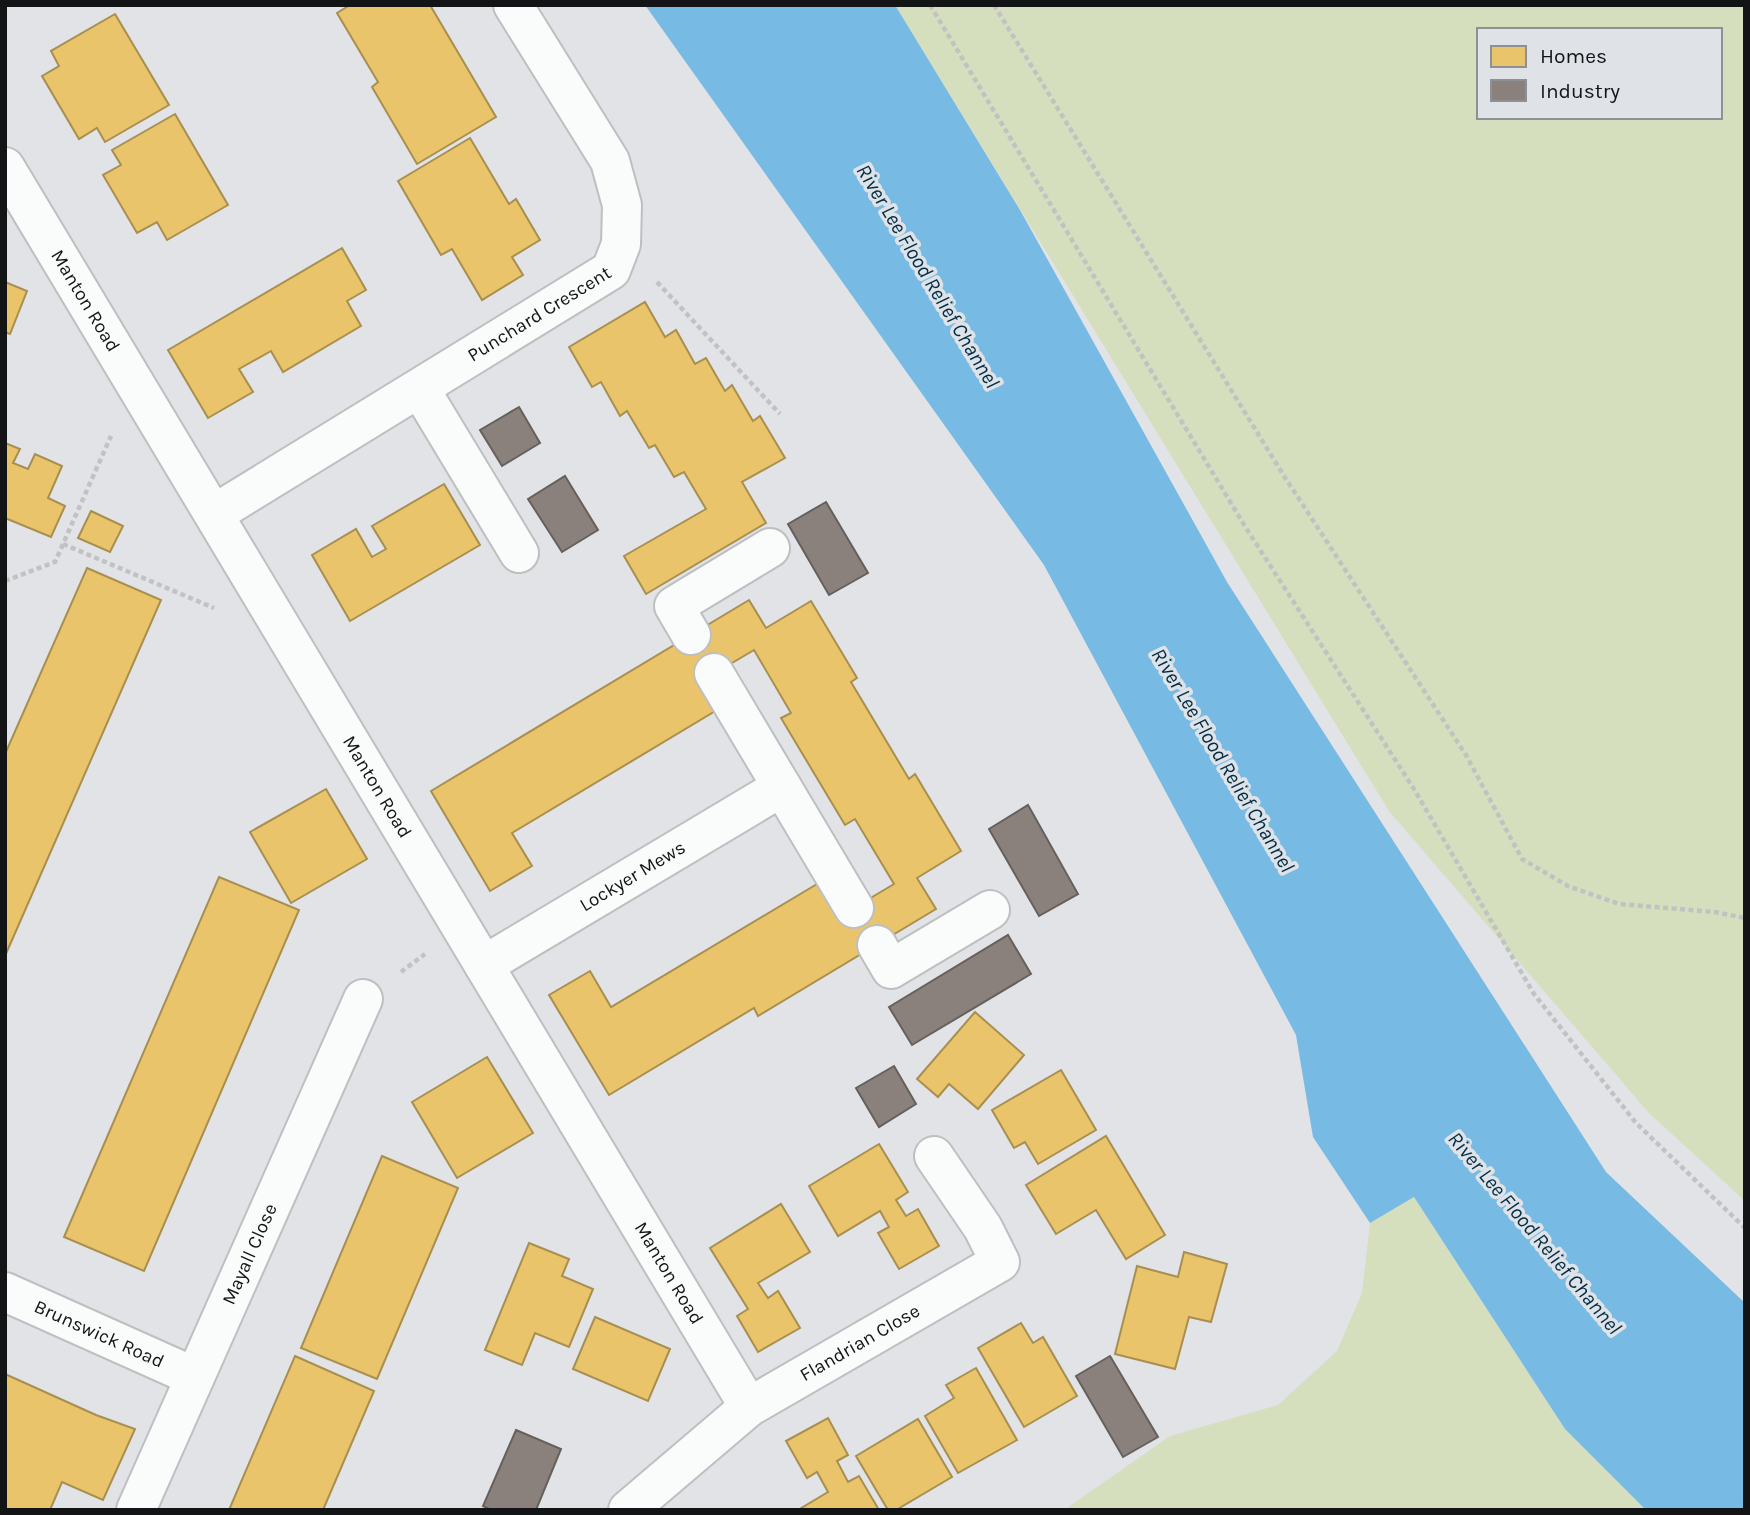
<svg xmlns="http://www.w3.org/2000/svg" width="1750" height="1515" viewBox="0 0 1750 1515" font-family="Karla,sans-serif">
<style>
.green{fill:#d5dfbd;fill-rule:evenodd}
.water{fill:#77bae3}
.homes{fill:#e9c46a;stroke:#a88f50;stroke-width:2}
.industry{fill:#8a817c;stroke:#66605d;stroke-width:2}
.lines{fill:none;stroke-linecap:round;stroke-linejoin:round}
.minor-casing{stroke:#bdbfc1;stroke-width:42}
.path{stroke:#c1c2c2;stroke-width:4.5;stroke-dasharray:5 3.5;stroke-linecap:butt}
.minor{stroke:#fafbfb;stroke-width:38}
.labels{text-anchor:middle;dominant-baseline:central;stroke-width:7;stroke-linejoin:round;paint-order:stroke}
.street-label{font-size:19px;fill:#121415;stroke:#dfe3e8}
.water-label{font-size:21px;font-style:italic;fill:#022d44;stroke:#dfe3e8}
</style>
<rect width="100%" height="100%" fill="#e1e3e6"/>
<g class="green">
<path d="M895,5H1745V1201L1649,1113L1389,811ZM1479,30H1720V117H1479Z"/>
<polygon points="1414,1197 1565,1429 1646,1510 1064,1510 1170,1436 1278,1405 1337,1351 1362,1293 1370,1223"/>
</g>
<polygon class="water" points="645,5 895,5 1020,210 1227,582 1606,1172 1745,1303 1745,1510 1646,1510 1565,1429 1414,1197 1370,1223 1313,1137 1296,1035 1044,565"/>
<g class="homes">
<polygon points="350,5 430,5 496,117 417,164 372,87 378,82 337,13"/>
<polygon points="115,14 169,105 105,142 97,128 79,139 42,76 59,66 51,51"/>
<polygon points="175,114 228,205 167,240 157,222 137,233 103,175 121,165 112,150"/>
<polygon points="470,138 509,204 516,199 540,240 512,257 523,275 482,300 452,249 441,255 398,181"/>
<polygon points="342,248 366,290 347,301 361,326 283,372 271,351 239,369 253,392 208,418 168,350"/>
<polygon points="5,282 27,291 10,334 5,332"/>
<polygon points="645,302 665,337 676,330 695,364 706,358 725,391 732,385 753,421 760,416 785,458 742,482 766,523 646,594 624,556 706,509 684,472 674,477 655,445 649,448 627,411 620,416 601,382 592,387 569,347"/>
<polygon points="5,443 20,449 13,463 28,469 35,454 62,466 48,498 65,506 51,537 5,518"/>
<polygon points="444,484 480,545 350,621 312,555 356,529 372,557 386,549 372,526"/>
<polygon points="91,511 123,526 110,552 78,538"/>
<polygon points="87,568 161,600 5,956 5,754"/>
<polygon points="749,600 766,628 811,601 857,678 851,682 909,779 915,774 961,851 917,878 936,909 758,1016 754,1008 609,1095 549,995 590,971 611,1007 822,881 842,915 894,884 855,819 845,825 781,718 791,713 754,650 705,679 722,707 512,833 532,866 490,891 431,791"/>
<polygon points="326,789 367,859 291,903 250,832"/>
<polygon points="219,877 299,910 144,1271 64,1237"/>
<polygon points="975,1012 1024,1055 978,1109 949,1084 938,1097 917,1079"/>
<polygon points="487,1057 533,1133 457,1178 412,1102"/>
<polygon points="1061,1070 1096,1130 1038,1164 1025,1142 1014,1148 992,1110"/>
<polygon points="1106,1136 1165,1235 1126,1259 1096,1210 1056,1234 1026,1185"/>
<polygon points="879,1144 908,1192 896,1200 906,1216 918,1209 939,1246 899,1269 878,1233 889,1227 880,1211 838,1236 809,1186"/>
<polygon points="382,1156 458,1188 377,1379 301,1348"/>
<polygon points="781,1204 810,1252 758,1283 768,1298 778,1291 800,1328 758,1352 737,1316 748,1309 710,1248"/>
<polygon points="529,1243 569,1259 562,1276 593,1289 569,1347 535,1333 522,1365 485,1350"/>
<polygon points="1184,1252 1227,1264 1211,1322 1189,1317 1175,1369 1115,1354 1137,1266 1178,1277"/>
<polygon points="595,1317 670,1349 648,1401 573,1369"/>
<polygon points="1021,1323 1033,1343 1043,1337 1077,1396 1024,1427 978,1348"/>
<polygon points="295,1356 374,1391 323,1510 229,1510"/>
<polygon points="976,1368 1017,1440 958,1473 925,1416 954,1398 946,1385"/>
<polygon points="5,1374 96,1415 135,1429 103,1500 62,1482 50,1510 5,1510"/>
<polygon points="828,1418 848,1455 837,1461 848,1482 859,1476 879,1510 798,1510 828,1492 817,1472 807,1478 786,1441"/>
<polygon points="918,1419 952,1477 896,1510 888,1510 856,1456"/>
</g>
<g class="industry">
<polygon points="519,407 540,443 502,466 480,430"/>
<polygon points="565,476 598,530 562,552 528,499"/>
<polygon points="826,502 868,573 829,595 788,524"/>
<polygon points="1028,805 1078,894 1039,916 989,829"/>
<polygon points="1008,935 1031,974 912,1045 889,1007"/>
<polygon points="894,1066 916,1104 879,1127 856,1088"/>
<polygon points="1110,1356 1158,1437 1123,1457 1076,1376"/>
<polygon points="516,1430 561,1449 536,1510 491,1510 483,1506"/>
</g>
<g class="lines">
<g class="minor-casing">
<g id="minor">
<path id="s1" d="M5,167L749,1407"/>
<polyline points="420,389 519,553"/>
<path id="s2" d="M214,514L611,270L621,244L622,205L610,161L513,5"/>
<polyline points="691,635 674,606 770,548"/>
<polyline points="714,673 854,908"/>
<polyline points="877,945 891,969 990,910"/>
<path id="s3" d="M484,965L782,787"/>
<path id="s4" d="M5,1292L195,1377"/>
<path id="s5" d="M136,1510L363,999"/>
<path id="s6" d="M628,1510L749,1407L1000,1262L983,1228L934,1156"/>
</g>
</g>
<g class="path">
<polyline points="930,5 1246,528 1414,789 1534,994 1636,1123 1745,1228"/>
<polyline points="994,5 1284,476 1466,755 1522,859 1568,886 1619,904 1715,912 1745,918"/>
<polyline points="657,282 780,414"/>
<polyline points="63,544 214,608"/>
<polyline points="5,581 55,562 111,436"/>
<polyline points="401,972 425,954"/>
</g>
<use href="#minor" class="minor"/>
</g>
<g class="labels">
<g class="street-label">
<text stroke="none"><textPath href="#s1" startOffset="156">Manton Road</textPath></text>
<text stroke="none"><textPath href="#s2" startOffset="382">Punchard Crescent</textPath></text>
<text stroke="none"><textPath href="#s1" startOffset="723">Manton Road</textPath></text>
<text stroke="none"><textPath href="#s3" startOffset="173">Lockyer Mews</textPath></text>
<text stroke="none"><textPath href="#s5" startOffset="280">Mayall Close</textPath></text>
<text stroke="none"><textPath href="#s1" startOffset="1290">Manton Road</textPath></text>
<text stroke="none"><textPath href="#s4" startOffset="103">Brunswick Road</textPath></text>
<text stroke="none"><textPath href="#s6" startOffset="287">Flandrian Close</textPath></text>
</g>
<g class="water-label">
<text transform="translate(928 276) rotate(59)">River Lee Flood Relief Channel</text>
<text transform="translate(1223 760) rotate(59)">River Lee Flood Relief Channel</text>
<text transform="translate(1535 1233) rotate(50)">River Lee Flood Relief Channel</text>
</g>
</g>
<rect width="1750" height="1515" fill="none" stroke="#121415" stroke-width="14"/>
<rect x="1477" y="28" width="245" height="91" fill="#dfe3e8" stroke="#8d9094" stroke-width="2"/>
<rect x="1491" y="46" width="35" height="21" fill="#e9c46a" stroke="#8d9094" stroke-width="2"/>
<text x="1540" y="63" font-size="21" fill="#121415">Homes</text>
<rect x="1491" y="80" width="35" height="21" fill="#8a817c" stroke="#8d9094" stroke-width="2"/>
<text x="1540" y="98" font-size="21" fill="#121415">Industry</text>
</svg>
